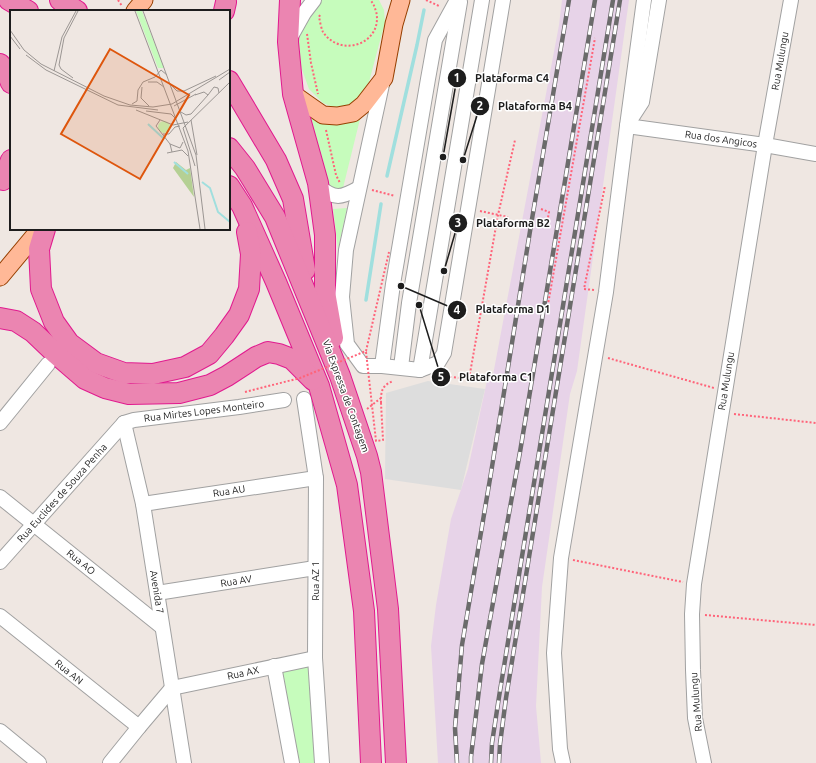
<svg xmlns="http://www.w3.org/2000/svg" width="816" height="763" viewBox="0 0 816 763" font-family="Ubuntu,sans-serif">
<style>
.industrial{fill:#e7d3e8}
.park{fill:#c6fcbc}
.parking{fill:#ddd}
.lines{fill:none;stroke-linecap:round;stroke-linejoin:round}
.stream{stroke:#a0dfde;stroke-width:3.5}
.minor-casing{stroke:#a1a1a1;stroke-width:16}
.major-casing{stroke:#963f00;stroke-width:19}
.highway-casing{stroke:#e11a8f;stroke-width:22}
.path{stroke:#ff6379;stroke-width:2;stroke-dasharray:2 2;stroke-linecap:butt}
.minor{stroke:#fff;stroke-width:14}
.major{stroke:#ffb897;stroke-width:17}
.highway{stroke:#eb85b1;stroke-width:20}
.rail-casing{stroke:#6b6b6b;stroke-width:4.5}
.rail{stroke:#fff;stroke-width:3;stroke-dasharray:9;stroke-linecap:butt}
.path-bridge{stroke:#ff6379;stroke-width:2;stroke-dasharray:2 2;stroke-linecap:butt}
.labels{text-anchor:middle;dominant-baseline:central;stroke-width:3;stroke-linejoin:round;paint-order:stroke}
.street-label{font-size:10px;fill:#1d1d1d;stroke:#fff}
.inset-river{fill:none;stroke:#a0dfde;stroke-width:2}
.inset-road{fill:none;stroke:#9b9693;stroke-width:1}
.view{fill:#de560d;fill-opacity:0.15;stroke:#de560d;stroke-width:2}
.inset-edge{fill:none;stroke:#1d1d1d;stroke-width:2}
.leader{fill:none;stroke:#1d1d1d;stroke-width:1.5}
.callout-dot{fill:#1d1d1d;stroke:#fff;stroke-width:1.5}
.mark-label{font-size:12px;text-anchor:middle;font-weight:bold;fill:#fff}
.callout-label{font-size:11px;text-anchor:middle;font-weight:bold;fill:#1d1d1d;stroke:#fff;stroke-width:3;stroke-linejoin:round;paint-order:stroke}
</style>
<rect width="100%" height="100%" fill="#efe7e2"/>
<polygon class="industrial" points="562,0 629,0 577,371 570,394 542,587 536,706 541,763 438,763 431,646 436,605 451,519 468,469 488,376 493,375 559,25"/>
<g class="park">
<polygon points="321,0 379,0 384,10 385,22 369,82 352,107 340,110 323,103 309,89 299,61 296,42 313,9"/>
<polygon points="305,113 339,123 360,119 343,188 336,190 328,185"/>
<polygon points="347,208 338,249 333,209"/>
<polygon points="314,659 320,763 293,763 275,667"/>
</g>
<polygon class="parking" points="428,381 485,389 461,490 385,479 386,393"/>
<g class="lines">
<g class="stream">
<polyline points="387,176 417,45 424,10"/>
<polyline points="366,300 381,204"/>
</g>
<g class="minor-casing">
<g id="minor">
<polyline points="290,38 304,13 314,0"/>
<polyline points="383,80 346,250 342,297 347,344 363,366 382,366 420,370 438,363 444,353 503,0"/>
<polyline points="629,122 642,102 659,0"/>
<polyline points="627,126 765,145 816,154"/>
<path d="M318,186C335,200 341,198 359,188"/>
<polyline points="382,366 393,284 428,79 435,40 457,0"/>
<polyline points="401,367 409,303 460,2"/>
<polyline points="420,370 482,0"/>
<polyline points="304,399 316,478 315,658 322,763"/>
<polyline points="0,423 48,364"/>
<polyline points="124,423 143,504 184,763"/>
<polyline points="124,423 134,420 239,407 284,400"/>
<polyline points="0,497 162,627"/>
<polyline points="143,504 316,478"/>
<polyline points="0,562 124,423"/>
<polyline points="157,593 315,568"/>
<polyline points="0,616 139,727"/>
<polyline points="274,666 292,763"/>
<polyline points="0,731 39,763"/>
<polyline points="110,763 139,727 172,688 315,658"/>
<polyline points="563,763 560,749 554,653 561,558 606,292 627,126 644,0"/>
<polyline points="704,763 695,718 693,670 692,614 694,584 765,145 791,0"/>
</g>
</g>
<g class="major-casing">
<g id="major">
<polyline points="135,11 144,0"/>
<polyline points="293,94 310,106 323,115 337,116 353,113 364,104 384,78 394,24 401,0"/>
<polyline points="0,277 40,229"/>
</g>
</g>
<g class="highway-casing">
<g id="highway">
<polyline points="9,0 28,11"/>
<polyline points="60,0 77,11"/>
<polyline points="290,0 288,42 293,94 318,183 325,235 325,292 333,338"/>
<polyline points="224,11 226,2"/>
<polyline points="0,64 9,78 11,83"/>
<polyline points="229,81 276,160 293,199 305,270"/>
<polyline points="229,148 245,168 275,217 340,376 367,456 371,472 388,609 396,763"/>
<polyline points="3,180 11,160"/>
<polyline points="229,186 242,206 276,282 319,386 347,485 364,611 371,763"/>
<polyline points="45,229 39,249 41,289 54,322 69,343 96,363 124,373 153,374 185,367 209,354 224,336 239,315 249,289 251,254 247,232"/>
<polyline points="0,318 16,321 33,332 56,354 85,379 105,388 129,394 179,393 210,385 227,376 256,357 268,352 279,354 292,359 313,380"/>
</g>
</g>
<g class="path">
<polyline points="118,0 122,6"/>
<polyline points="426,0 439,6"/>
<path d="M320,15L319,17C320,21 321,28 323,32C341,59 384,43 376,11C374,6 374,4 370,0"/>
<polyline points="307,34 311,63 318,94"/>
<polyline points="326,130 336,175 340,183"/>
<polyline points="372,190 395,196"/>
<polyline points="541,209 549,212 547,223"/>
<polyline points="480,211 508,217"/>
<polyline points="594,290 584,289 605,186"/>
<polyline points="547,310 595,38"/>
<polyline points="608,358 714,388"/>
<polyline points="442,376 469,379 498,215 515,140"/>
<path d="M381,403C381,392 381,386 393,381"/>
<polyline points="367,409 381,398"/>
<polyline points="734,414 816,423"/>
<polyline points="573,560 683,582"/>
<polyline points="705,615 816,625"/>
</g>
<use href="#minor" class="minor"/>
<use href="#major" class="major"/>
<use href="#highway" class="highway"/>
<g class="rail-casing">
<g id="rail">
<polyline points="457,763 455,728 462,645 491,473 531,225 569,0"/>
<polyline points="471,763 471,757 482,664 520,452 595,0"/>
<polyline points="491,763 492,743 499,697 613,0"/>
<polyline points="499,763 500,744 506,698 620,0"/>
</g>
</g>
<use href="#rail" class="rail"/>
<g class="path-bridge">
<polyline points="366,352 376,441 383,440 381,403"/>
<polyline points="245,392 300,378 366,351 389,252"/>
</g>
</g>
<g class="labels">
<g class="street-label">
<text transform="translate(780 61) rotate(-80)">Rua Mulungu</text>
<text transform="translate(721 139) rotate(8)">Rua dos Angicos</text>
<text transform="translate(726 381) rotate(-81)">Rua Mulungu</text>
<text transform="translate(346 396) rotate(70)">Via Expressa de Contagem</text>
<text transform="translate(204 411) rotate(-7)">Rua Mirtes Lopes Monteiro</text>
<text transform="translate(229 491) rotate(-9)">Rua AU</text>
<text transform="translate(62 493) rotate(-48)">Rua Euclides de Souza Penha</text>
<text transform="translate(81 562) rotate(39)">Rua AO</text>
<text transform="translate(236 581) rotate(-9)">Rua AV</text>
<text transform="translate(315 581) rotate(-90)">Rua AZ 1</text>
<text transform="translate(157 592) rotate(81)">Avenida 7</text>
<text transform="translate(69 672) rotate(39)">Rua AN</text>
<text transform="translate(243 673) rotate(-12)">Rua AX</text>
<text transform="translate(696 702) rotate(-95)">Rua Mulungu</text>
</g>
</g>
<g transform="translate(10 10)">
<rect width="220" height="220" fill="#efe7e2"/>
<path d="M166,152L176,160L180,158L184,187L163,158Z" fill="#b5d094"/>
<path d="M126,1H132L154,58H148ZM148 117a6 6 0 1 1 12 0a6 6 0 1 1-12 0Z" fill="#c6fcbc"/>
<path class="inset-river" d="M138,114L153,128M164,152L178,164M192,172L200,178L208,202L220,212"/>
<path class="inset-road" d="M125,1L178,141L190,219M133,1L186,145L195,219M0,20L14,40L31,54L94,86L120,95L143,97L162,94L220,59M0,26L10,39M16,45L36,60L108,95L148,100M44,61L52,27L66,1M63,68L51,59L49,55L54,28L68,1M209,70L220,62M138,72H147L154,77M160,74L167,81H174L206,66M132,77L131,88L139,96M198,85L204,77L208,78L209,83M122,94L127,91L128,80L133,72L145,67L151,60L157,65M164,96L186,84M126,100L163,115L178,112M136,101L161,104L165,108M171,102L176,105L181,104L198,85L194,82L185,85M150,110L146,116L160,134L162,142M181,110L187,145M173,118L220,72M173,118L185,156M153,124H159L165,117L170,116M160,134L170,138L173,132M157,143L172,140L178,146"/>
<path class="view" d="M100,39L179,85L130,169L51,124Z"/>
<rect width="220" height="220" class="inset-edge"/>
</g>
<path class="leader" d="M443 157L457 78M463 160L480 106M444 271L458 223M401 286L457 310M419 305L441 377"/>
<g class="callout-dot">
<circle cx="443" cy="157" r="4"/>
<circle cx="463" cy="160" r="4"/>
<circle cx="444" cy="271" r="4"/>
<circle cx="401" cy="286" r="4"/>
<circle cx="419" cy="305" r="4"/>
<circle cx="457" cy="78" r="10"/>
<circle cx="480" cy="106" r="10"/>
<circle cx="458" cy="223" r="10"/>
<circle cx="457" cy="310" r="10"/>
<circle cx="441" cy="377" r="10"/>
</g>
<g class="mark-label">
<text x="457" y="82">1</text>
<text x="480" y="110">2</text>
<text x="458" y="227">3</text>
<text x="457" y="314">4</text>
<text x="441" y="381">5</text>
</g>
<g class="callout-label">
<text x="512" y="82">Plataforma C4</text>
<text x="535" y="110">Plataforma B4</text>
<text x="513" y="227">Plataforma B2</text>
<text x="513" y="313">Plataforma D1</text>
<text x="496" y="381">Plataforma C1</text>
</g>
</svg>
